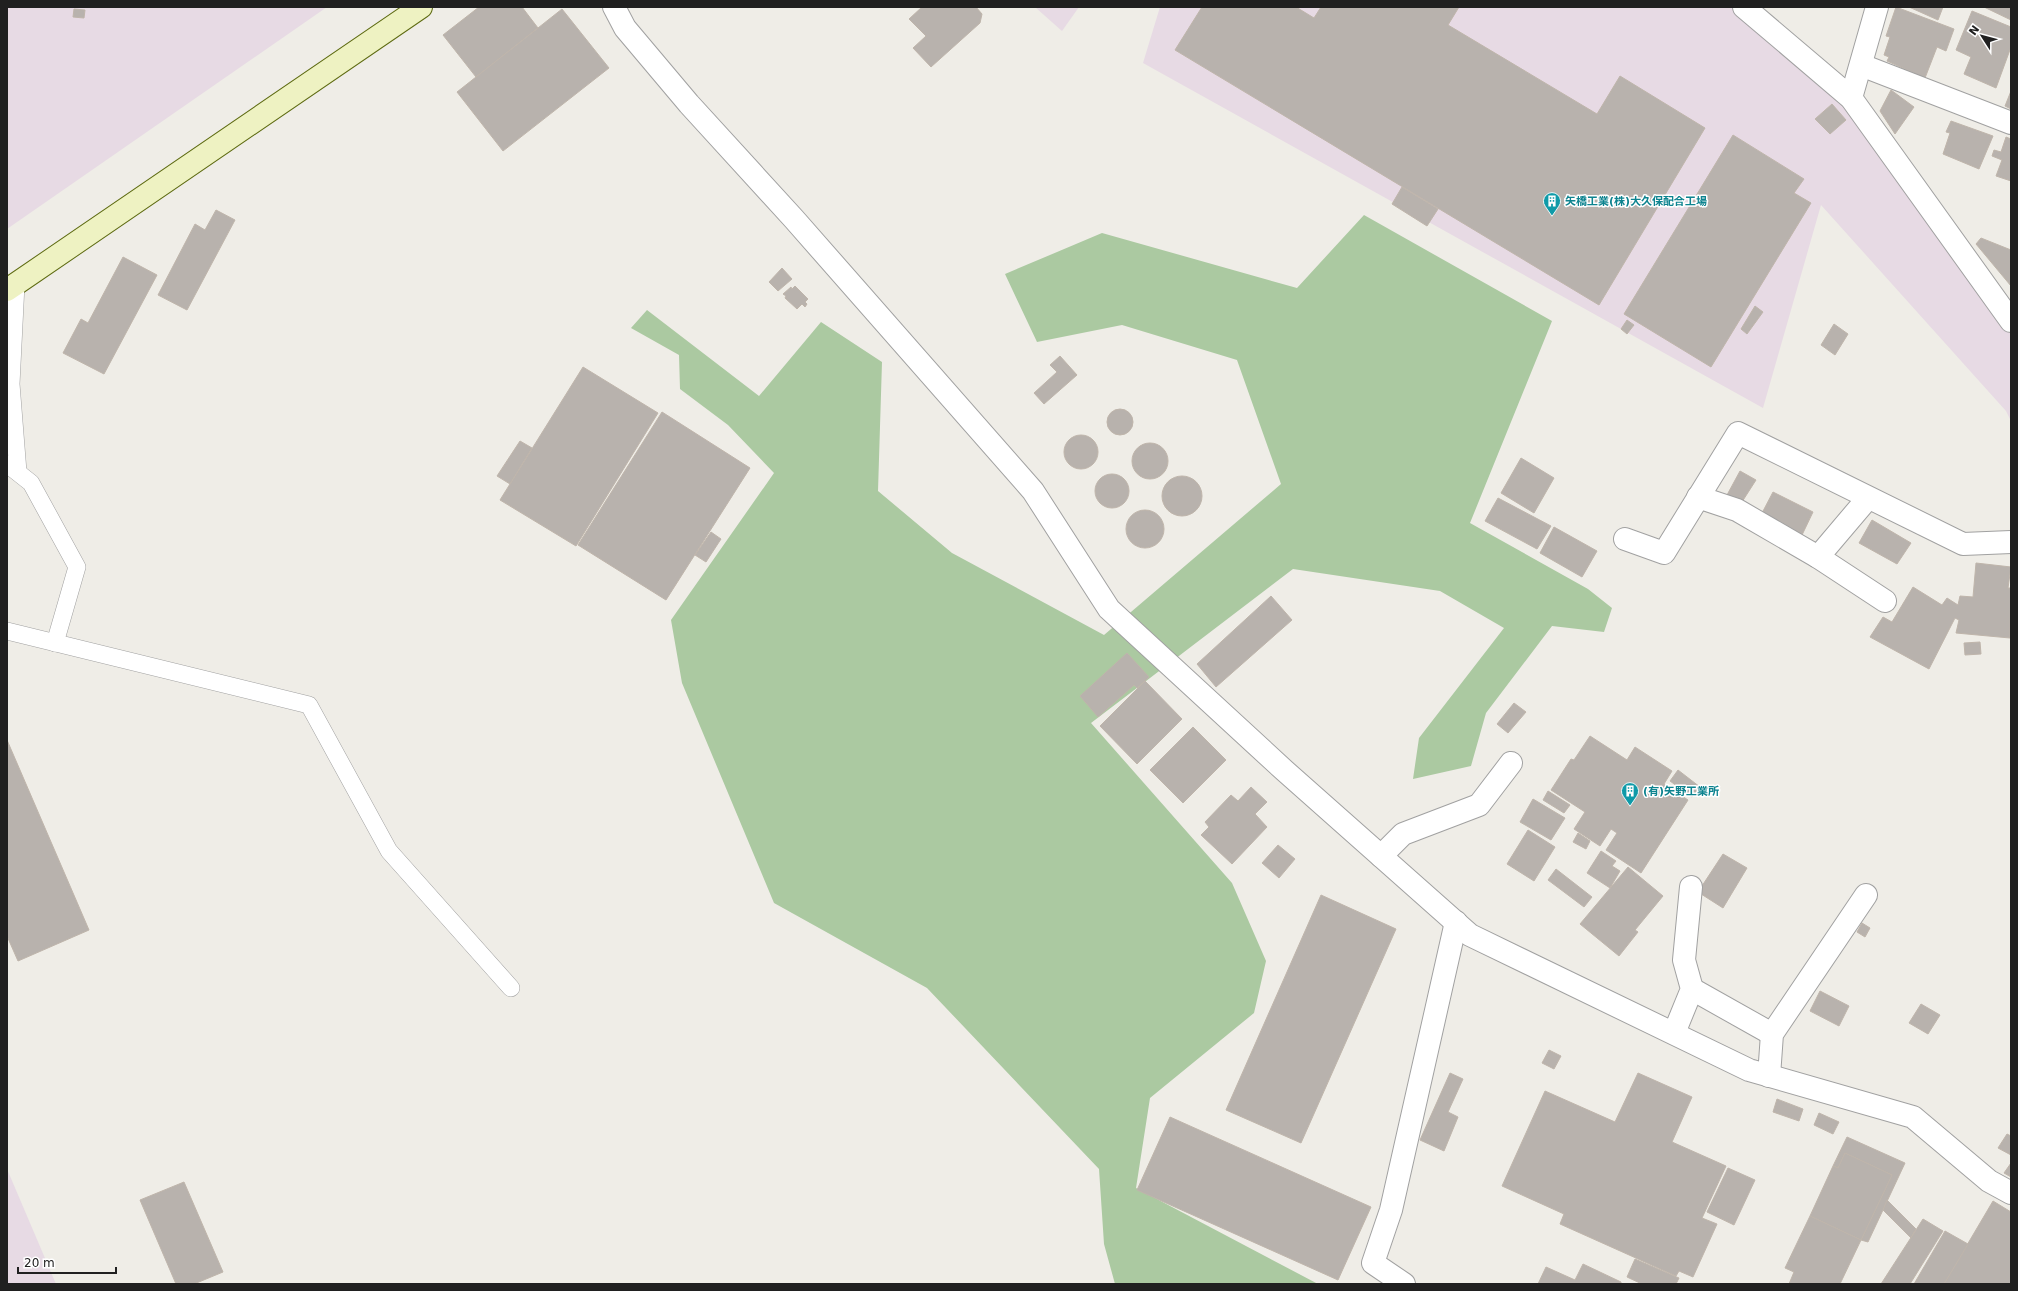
<svg xmlns="http://www.w3.org/2000/svg" width="2018" height="1291" viewBox="0 0 2018 1291" font-family="'DejaVu Sans','Noto Sans JP',sans-serif">
<style>
.industrial{fill:#e7dae4}
.forest{fill:#abc9a1}
.building{fill:#b8b2ad;stroke:#bfb5ab}
.lines{fill:none;stroke-linecap:round;stroke-linejoin:round}
.lane-casing{stroke:#a1a1a1;stroke-width:18}
.street-casing{stroke:#a1a1a1;stroke-width:24}
.secondary-casing{stroke:#5e6b12;stroke-width:24}
.lane{stroke:#fff;stroke-width:17}
.street{stroke:#fff;stroke-width:22}
.secondary{stroke:#eef2c2;stroke-width:22}
.labels{text-anchor:middle;dominant-baseline:central;stroke-width:3;stroke-linejoin:round;paint-order:stroke}
.culture-label{font-size:11px;font-weight:bold;fill:#0d838f;stroke:#fff;text-anchor:start}
</style>
<rect width="100%" height="100%" fill="#efede7"/>
<g class="industrial">
<polygon points="7,7 327,7 7,229"/>
<polygon points="1035,7 1079,7 1062,31"/>
<polygon points="1160,7 1748,7 1849,113 2011,320 2011,421 2006,411 1821,205 1763,408 1143,63"/>
<polygon points="7,1169 56,1284 7,1284"/>
</g>
<polygon class="forest" points="1364,215 1552,321 1470,523 1588,589 1612,608 1604,632 1552,626 1486,713 1471,766 1413,779 1419,738 1504,628 1440,591 1293,569 1091,723 1232,883 1266,961 1254,1013 1150,1098 1136,1188 1318,1284 1115,1284 1104,1244 1099,1169 927,988 774,903 682,683 671,620 774,473 728,425 680,389 679,355 631,328 647,310 759,396 821,322 882,362 878,491 952,553 1104,635 1281,484 1237,360 1122,325 1037,342 1005,274 1102,233 1297,288"/>
<g class="building">
<polygon points="479,7 522,7 538,28 476,77 443,35"/>
<polygon points="922,7 976,7 982,14 980,23 931,67 913,48 926,36 909,19"/>
<polygon points="1202,7 1296,7 1314,18 1321,7 1459,7 1448,25 1597,114 1620,76 1705,128 1599,305 1175,50"/>
<polygon points="1896,7 1954,29 1946,51 1937,47 1925,78 1887,61 1889,57 1884,55 1890,37 1886,36"/>
<polygon points="1909,7 1943,7 1938,20"/>
<polygon points="1984,7 2011,7 2011,20"/>
<polygon points="74,9 85,10 84,18 73,17"/>
<polygon points="562,9 609,68 503,151 457,92"/>
<polygon points="1972,11 2011,27 2011,47 1996,88 1964,74 1971,57 1956,50"/>
<polygon points="1891,90 1914,107 1895,134 1880,111"/>
<polygon points="2011,91 2011,109 2005,106"/>
<polygon points="1832,104 1846,120 1830,134 1815,119"/>
<polygon points="1951,121 1993,136 1979,169 1943,154 1950,133 1946,132"/>
<polygon points="1733,135 1804,179 1794,193 1811,203 1711,367 1624,314"/>
<polygon points="2006,137 2011,139 2011,181 1996,176 2002,160 1992,156 1994,150 2001,152"/>
<polygon points="1402,187 1438,209 1427,226 1392,204"/>
<polygon points="216,210 235,220 187,310 158,295 195,224 205,230"/>
<polygon points="1981,238 2011,250 2011,286 1976,244"/>
<polygon points="123,257 157,275 104,374 63,353 81,319 88,323"/>
<polygon points="782,268 792,279 778,291 769,282"/>
<polygon points="795,286 808,299 805,302 807,304 805,307 802,304 797,309 785,298 786,296 783,294 791,287 792,289"/>
<polygon points="1755,306 1763,312 1747,334 1741,329"/>
<polygon points="1627,320 1634,325 1627,334 1621,329"/>
<polygon points="1834,324 1848,334 1835,355 1821,345"/>
<polygon points="1060,356 1077,375 1044,404 1034,393 1057,372 1050,365"/>
<polygon points="583,367 658,413 576,546 500,500"/>
<circle cx="1120" cy="422" r="13"/>
<polygon points="662,412 750,468 666,600 578,545"/>
<circle cx="1081" cy="452" r="17"/>
<polygon points="520,441 532,448 510,484 497,476"/>
<circle cx="1150" cy="461" r="18"/>
<polygon points="1521,458 1554,478 1534,513 1501,493"/>
<polygon points="1740,471 1756,480 1740,505 1727,495"/>
<circle cx="1112" cy="491" r="17"/>
<circle cx="1182" cy="496" r="20"/>
<polygon points="1773,492 1813,512 1802,535 1761,515"/>
<polygon points="1498,498 1551,526 1537,549 1485,521"/>
<circle cx="1145" cy="529" r="19"/>
<polygon points="1872,520 1911,543 1897,564 1859,543"/>
<polygon points="1554,527 1597,551 1582,577 1540,553"/>
<polygon points="711,532 721,539 706,562 695,555"/>
<polygon points="1976,563 2011,567 2008,588 2011,588 2010,638 1956,633 1959,620 1955,618 1929,669 1870,637 1883,617 1892,622 1913,587 1942,605 1947,598 1958,605 1960,596 1973,597"/>
<polygon points="1271,596 1292,620 1216,687 1197,664"/>
<polygon points="1980,642 1981,654 1965,655 1964,643"/>
<polygon points="1127,653 1149,677 1137,688 1134,685 1098,717 1080,696"/>
<polygon points="1145,681 1182,719 1137,764 1100,726"/>
<polygon points="1514,703 1526,712 1508,733 1497,724"/>
<polygon points="1193,727 1226,760 1183,803 1150,770"/>
<polygon points="1590,736 1627,760 1635,747 1672,771 1664,784 1688,800 1641,873 1606,850 1617,833 1611,829 1600,846 1574,829 1585,812 1551,790 1571,759 1574,760"/>
<polygon points="7,740 89,930 18,961 7,936"/>
<polygon points="1678,770 1700,787 1692,797 1670,781"/>
<polygon points="1251,787 1267,802 1255,814 1267,827 1232,864 1201,835 1209,827 1205,822 1231,795 1238,801"/>
<polygon points="1548,791 1570,805 1564,813 1543,800"/>
<polygon points="1533,799 1565,818 1551,840 1520,822"/>
<polygon points="1528,830 1555,847 1534,881 1507,864"/>
<polygon points="1578,833 1590,841 1586,849 1573,842"/>
<polygon points="1278,845 1295,859 1279,878 1262,863"/>
<polygon points="1601,851 1616,861 1612,866 1620,871 1610,888 1587,873"/>
<polygon points="1723,854 1747,868 1723,908 1698,892"/>
<polygon points="1628,867 1663,896 1635,930 1638,932 1619,956 1580,924"/>
<polygon points="1556,869 1592,897 1584,907 1548,880"/>
<polygon points="1321,895 1396,929 1301,1143 1226,1110"/>
<polygon points="1862,923 1870,928 1865,937 1857,932"/>
<polygon points="1820,991 1849,1006 1839,1026 1810,1011"/>
<polygon points="1921,1004 1940,1015 1928,1034 1909,1023"/>
<polygon points="1549,1050 1561,1056 1554,1069 1542,1063"/>
<polygon points="1450,1073 1463,1079 1448,1112 1458,1117 1444,1151 1420,1140"/>
<polygon points="1638,1073 1692,1097 1672,1142 1726,1166 1702,1218 1717,1224 1693,1277 1679,1271 1676,1276 1560,1224 1564,1214 1502,1186 1545,1091 1615,1122"/>
<polygon points="1777,1099 1803,1109 1799,1121 1773,1112"/>
<polygon points="1819,1113 1839,1122 1833,1134 1814,1125"/>
<polygon points="1170,1117 1371,1207 1338,1280 1137,1190"/>
<polygon points="2007,1134 2011,1136 2011,1155 1998,1148"/>
<polygon points="1847,1137 1905,1163 1868,1242 1861,1240 1892,1175 1845,1153 1838,1168 1833,1166"/>
<polygon points="1845,1153 1892,1175 1861,1240 1810,1216 1833,1166 1838,1168"/>
<polygon points="2011,1163 2011,1177 2004,1173"/>
<polygon points="1728,1168 1755,1180 1734,1225 1707,1212"/>
<polygon points="184,1182 223,1272 194,1284 176,1284 140,1200"/>
<polygon points="1887,1200 1916,1229 1911,1238 1883,1210"/>
<polygon points="1993,1201 2011,1212 2011,1284 1944,1284"/>
<polygon points="1810,1216 1861,1240 1840,1284 1789,1284 1794,1272 1785,1268"/>
<polygon points="1923,1219 1943,1231 1910,1284 1881,1284"/>
<polygon points="1945,1231 1968,1244 1944,1284 1914,1284"/>
<polygon points="1635,1259 1679,1278 1676,1284 1642,1284 1627,1277"/>
<polygon points="1583,1264 1621,1282 1621,1284 1538,1284 1546,1267 1575,1280"/>
</g>
<g class="lines">
<g class="lane-casing">
<g id="lane">
<polyline points="16,284 11,384 18,472"/>
<polyline points="7,464 31,483 77,567 55,643"/>
<polyline points="7,631 309,705 389,851 511,988"/>
</g>
</g>
<g class="street-casing">
<g id="street">
<polyline points="614,7 625,28 689,104 794,219 1033,491 1109,609 1285,771 1470,935 1749,1070 1913,1117 1989,1181 2011,1193"/>
<polyline points="1744,7 1851,98 2011,321"/>
<polyline points="1861,65 2011,123"/>
<polyline points="1851,98 1877,7"/>
<polyline points="1698,497 1737,510 1818,557 1885,601"/>
<polyline points="1625,539 1664,553 1738,433 1963,544 2011,542"/>
<polyline points="1818,557 1868,498"/>
<polyline points="1381,856 1403,834 1479,805 1511,763"/>
<polyline points="1692,989 1772,1034"/>
<polyline points="1674,1033 1692,989 1684,960 1691,887"/>
<polyline points="1769,1076 1772,1034 1866,895"/>
<polyline points="1404,1284 1373,1263 1391,1210 1456,922"/>
</g>
</g>
<g class="secondary-casing">
<polyline id="secondary" points="7,290 421,7"/>
</g>
<use href="#lane" class="lane"/>
<use href="#street" class="street"/>
<use href="#secondary" class="secondary"/>
</g>
<defs>
<g id="building-pin" transform="scale(0.9)"><path d="M0 17L-7.5 6A9.5 9.5 0 1 1 7.5 6Z" fill="#0f9aa8" stroke="#fff"/><path d="M-4-6H4V6H1V3H-1V6H-4ZM-2.5-4.3h1.7v1.8h-1.7ZM.8-4.3h1.7v1.8H.8ZM-2.5-1h1.7V.8h-1.7ZM.8-1h1.7V.8H.8Z" fill="#fff"/></g>
</defs>
<g fill-rule="evenodd">
<use href="#building-pin" x="1552" y="201"/>
<use href="#building-pin" x="1630" y="791"/>
</g>
<g class="labels">
<g class="culture-label">
<text x="1565" y="201">矢橋工業(株)大久保配合工場</text>
<text x="1643" y="791">(有)矢野工業所</text>
</g>
</g>
<rect width="2018" height="1291" fill="none" stroke="#202020" stroke-width="16"/>
<g transform="translate(1982 36) rotate(306)" stroke="#ffffff" stroke-width="3" paint-order="stroke">
<path d="M0-3L7 15L0 10L-7 15Z" fill="#202020"/>
<text y="-6" font-size="11" font-weight="bold" text-anchor="middle" fill="#202020">N</text>
</g>
<path d="M18 1267v6h98v-6" fill="none" stroke="#202020" stroke-width="2"/>
<text x="24" y="1267" font-size="12" fill="#202020" stroke="#ffffff" stroke-width="3" paint-order="stroke">20 m</text>
</svg>
